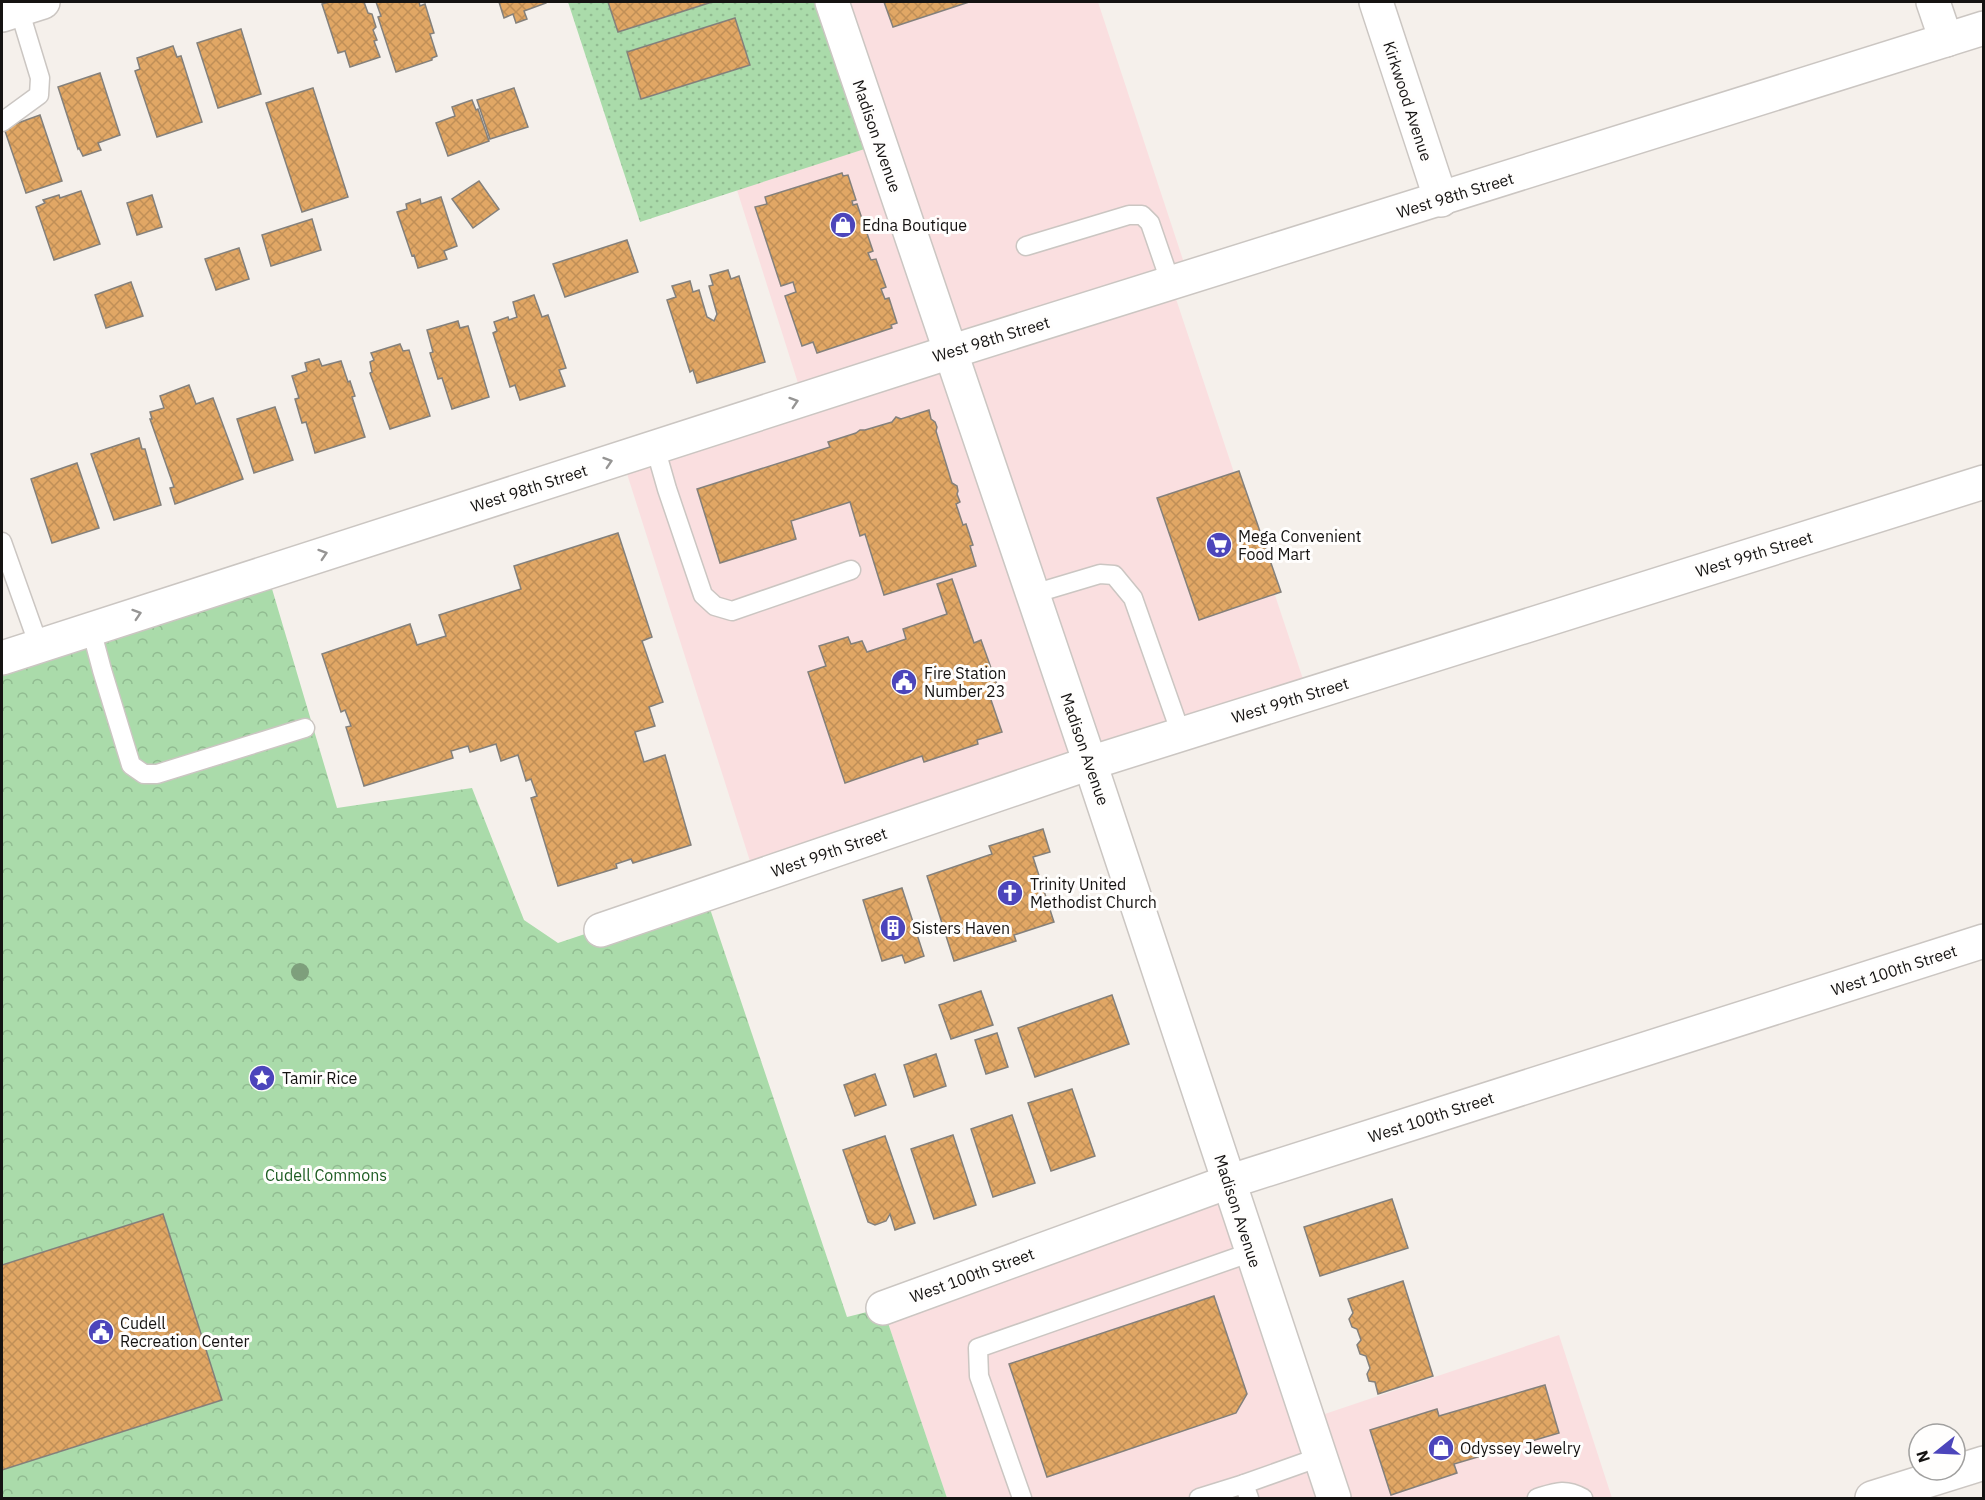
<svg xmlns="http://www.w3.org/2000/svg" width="1985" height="1500" viewBox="0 0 1985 1500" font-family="'IBM Plex Sans',sans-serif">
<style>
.commercial{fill:#fadfe0}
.park{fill:url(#park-crowns)}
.garden{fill:url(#garden-dots)}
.building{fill:url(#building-cross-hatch);stroke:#84807b;stroke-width:1.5}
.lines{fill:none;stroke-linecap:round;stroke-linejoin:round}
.service-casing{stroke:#cbc6c2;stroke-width:21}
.minor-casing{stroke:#cbc6c2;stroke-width:36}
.tertiary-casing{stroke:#cbc6c2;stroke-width:36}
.service{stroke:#fff;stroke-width:18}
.minor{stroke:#fff;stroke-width:33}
.tertiary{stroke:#fff;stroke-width:33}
.tree{fill:#7e9f7c}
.oneway{stroke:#969594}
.labels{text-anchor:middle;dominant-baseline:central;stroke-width:6;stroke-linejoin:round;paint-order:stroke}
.street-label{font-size:16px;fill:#151312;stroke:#fffefd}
.poi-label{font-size:16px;fill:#151312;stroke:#fffefd;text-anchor:start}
.park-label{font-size:16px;fill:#1d5c22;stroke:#fffefd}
</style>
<defs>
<pattern id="park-crowns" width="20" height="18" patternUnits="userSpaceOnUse" patternTransform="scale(1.5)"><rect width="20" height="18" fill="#aadbaa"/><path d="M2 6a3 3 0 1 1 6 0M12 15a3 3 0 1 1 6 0" fill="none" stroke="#91bb91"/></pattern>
<pattern id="garden-dots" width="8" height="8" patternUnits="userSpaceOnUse" patternTransform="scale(1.5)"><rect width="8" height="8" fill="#aadbaa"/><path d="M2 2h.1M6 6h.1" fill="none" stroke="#91bb91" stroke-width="1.8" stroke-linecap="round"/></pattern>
<pattern id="building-cross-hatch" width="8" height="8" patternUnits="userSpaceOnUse" patternTransform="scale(1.5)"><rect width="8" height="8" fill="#e1a765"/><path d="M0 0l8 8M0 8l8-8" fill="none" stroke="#c08f57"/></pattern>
</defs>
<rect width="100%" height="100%" fill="#f5f0eb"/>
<g class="commercial">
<polygon points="832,2 1098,2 1189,278 1171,284 1308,694 755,877 622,458 803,399 737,190 880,143"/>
<polygon points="1228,1182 1307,1420 1559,1335 1612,1498 947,1498 883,1308"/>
</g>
<polygon class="park" points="267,572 337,808 472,788 524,920 558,943 705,894 847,1317 883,1308 947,1498 2,1498 2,658"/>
<polygon class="garden" points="568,2 832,2 880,144 640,222"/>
<g class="building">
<polygon points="329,2 364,2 368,13 372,14 376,27 373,30 377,40 374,41 380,57 350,67 345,51 338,53 322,4"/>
<polygon points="376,2 419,2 420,6 425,4 434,33 430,34 437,56 432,58 432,60 396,72 378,17 381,16"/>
<polygon points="499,2 546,2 546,3 524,11 527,19 516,23 513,14 504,18"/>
<polygon points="608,2 712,2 618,32"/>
<polygon points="884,2 969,2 893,27"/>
<polygon points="735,18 750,65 641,99 627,52"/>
<polygon points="241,29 261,94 218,108 197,43"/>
<polygon points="173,46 177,57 181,56 202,122 157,137 135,71 140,69 137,58"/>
<polygon points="100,73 120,135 98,143 101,150 83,156 79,148 78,149 58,87"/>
<polygon points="313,88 348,197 302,212 266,103"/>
<polygon points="514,88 528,127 490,139 477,100"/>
<polygon points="472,100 476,110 478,109 489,141 448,156 436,123 455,116 452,107"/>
<polygon points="40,115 62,181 26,193 4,128"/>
<polygon points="842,173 843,176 848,175 856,200 852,201 853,205 857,204 873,251 868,253 871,260 876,259 886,287 881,289 885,299 889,298 897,323 891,325 892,328 817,353 813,342 802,346 785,296 796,292 793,282 781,286 755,207 767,204 765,197"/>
<polygon points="479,181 499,209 473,228 452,199"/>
<polygon points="81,191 100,244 54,260 36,207 45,203 43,200 59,195 60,198"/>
<polygon points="152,195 162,227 137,235 127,203"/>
<polygon points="441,197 457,246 444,251 447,259 418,268 414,255 412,256 397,212 407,209 406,204 420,199 421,204"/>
<polygon points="312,219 321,250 271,266 262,235"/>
<polygon points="627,240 638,272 565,297 553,264"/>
<polygon points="239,248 249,279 216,290 205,259"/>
<polygon points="728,270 731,279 739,276 765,362 697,383 693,370 690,372 667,300 676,297 672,286 690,281 693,292 699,290 707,317 714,321 717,314 709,286 713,285 710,275"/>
<polygon points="131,282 143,316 106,328 95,295"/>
<polygon points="534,295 542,317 548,315 566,368 559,370 565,386 520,400 515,385 510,387 493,333 497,331 494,322 508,317 509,320 517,317 513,302"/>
<polygon points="458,321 460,328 468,326 489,397 452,409 442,378 438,379 430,353 433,352 427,330"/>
<polygon points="400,344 403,351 409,350 430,416 390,429 370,373 372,372 370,362 374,360 371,353"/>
<polygon points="319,359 322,366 341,361 348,382 350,381 355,396 352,397 365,437 315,453 306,422 302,423 295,399 299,398 292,376 307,371 305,363"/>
<polygon points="189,385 196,404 213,398 243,479 175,504 170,488 174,487 150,419 152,419 150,412 164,408 160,396"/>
<polygon points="275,407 293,460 254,473 237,419"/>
<polygon points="929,410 931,419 935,422 937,427 936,431 952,483 957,486 958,491 957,494 960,502 956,504 963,525 966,524 973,545 970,546 976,566 884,595 865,534 860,536 850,502 791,521 796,539 720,563 697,489 830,447 828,442 856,433 860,430 865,430 892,422 896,417 901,419"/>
<polygon points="139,438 142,449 145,449 161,505 114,520 91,454"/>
<polygon points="77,463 99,528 52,543 31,479"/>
<polygon points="1239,471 1281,592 1199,620 1157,498"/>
<polygon points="618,533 652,637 642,641 663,702 649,707 655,726 635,732 644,762 665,755 691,845 633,863 631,859 616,864 617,868 558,886 531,798 537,796 531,779 526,781 518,755 501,761 496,744 470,752 468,746 451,751 453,758 364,786 346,727 351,726 345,710 341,712 322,654 410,624 417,645 446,636 439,615 521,589 514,566"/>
<polygon points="952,579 974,643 981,640 1000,693 990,697 1002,732 977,740 978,744 924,762 922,756 845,783 808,672 826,666 819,646 848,637 851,644 862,641 867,652 906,639 903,629 947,614 937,584"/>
<polygon points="1043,829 1050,852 1033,857 1054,922 1014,935 1016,941 954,961 927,876 992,854 989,846"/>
<polygon points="902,888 924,956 905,963 902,955 882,961 863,900"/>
<polygon points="981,991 993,1025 951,1039 939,1005"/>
<polygon points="1112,995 1129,1044 1035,1077 1018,1028"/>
<polygon points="997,1033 1008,1067 986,1074 975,1040"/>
<polygon points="936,1054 946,1086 914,1097 904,1065"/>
<polygon points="875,1074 886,1105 855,1116 844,1085"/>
<polygon points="1072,1089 1095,1156 1051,1171 1028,1103"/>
<polygon points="1012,1115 1035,1183 993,1197 971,1129"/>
<polygon points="953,1135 976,1205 934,1219 911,1149"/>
<polygon points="885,1136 915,1223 895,1230 890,1214 886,1221 875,1225 868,1222 843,1150"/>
<polygon points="1392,1199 1408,1248 1320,1276 1304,1227"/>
<polygon points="163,1214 222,1400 2,1470 2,1265"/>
<polygon points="1403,1281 1433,1376 1378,1394 1375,1382 1369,1381 1367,1374 1370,1368 1366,1356 1360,1354 1357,1345 1361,1340 1357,1329 1352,1327 1349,1319 1353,1313 1348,1299"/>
<polygon points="1214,1296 1247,1394 1236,1413 1047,1477 1009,1364"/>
<polygon points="1545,1385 1559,1433 1454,1464 1457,1473 1391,1495 1370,1430 1437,1409 1439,1416"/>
</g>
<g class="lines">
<g class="service-casing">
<g id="service">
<polyline points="2,122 39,95 40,78 19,9"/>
<polyline points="1026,246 1129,215 1142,215 1150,223 1171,284"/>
<polyline points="655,447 667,489 703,595 715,606 732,611 851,570"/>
<polyline points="2,542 39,646"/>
<polyline points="1033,594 1100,574 1114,575 1133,598 1181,734"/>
<polyline points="91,629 102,670 131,765 144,774 157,774 305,728"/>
<polyline points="1022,1498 979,1376 978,1348 1252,1252"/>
<polyline points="1199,1498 1244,1484"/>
<polyline points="1249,1498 1244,1484 1320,1457"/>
<path d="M1537,1498C1556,1492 1565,1488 1583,1498"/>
</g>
</g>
<g class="minor-casing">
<g id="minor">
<polyline points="1376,2 1441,200"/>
<polyline points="1933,2 1946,40"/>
<polyline points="2,15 43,2"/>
<polyline points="2,658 950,352 1984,28"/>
<polyline points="601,930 1090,763 1984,482"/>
<polyline points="883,1308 1228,1182 1984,941"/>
<polyline points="1872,1498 1984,1463"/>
</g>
</g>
<g class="tertiary-casing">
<polyline id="tertiary" points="832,2 1090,763 1334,1498"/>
</g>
<use href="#service" class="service"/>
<use href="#minor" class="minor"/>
<use href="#tertiary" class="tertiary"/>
</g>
<circle class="tree" cx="300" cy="972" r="9"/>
<defs><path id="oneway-chevron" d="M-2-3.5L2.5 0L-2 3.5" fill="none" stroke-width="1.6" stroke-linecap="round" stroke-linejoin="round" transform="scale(1.5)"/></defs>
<g class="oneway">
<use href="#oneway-chevron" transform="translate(794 402) rotate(-18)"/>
<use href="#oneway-chevron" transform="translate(608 462) rotate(-18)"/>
<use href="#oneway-chevron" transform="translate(323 554) rotate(-18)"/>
<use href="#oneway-chevron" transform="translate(137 614) rotate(-18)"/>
</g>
<defs>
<g id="shop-disc" transform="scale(1.35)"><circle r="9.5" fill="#4c45bb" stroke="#fffefd"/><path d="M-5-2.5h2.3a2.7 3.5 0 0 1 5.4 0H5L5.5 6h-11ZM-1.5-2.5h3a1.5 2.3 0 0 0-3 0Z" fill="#fff"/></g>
<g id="supermarket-disc" transform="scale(1.35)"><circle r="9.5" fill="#4c45bb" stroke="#fffefd"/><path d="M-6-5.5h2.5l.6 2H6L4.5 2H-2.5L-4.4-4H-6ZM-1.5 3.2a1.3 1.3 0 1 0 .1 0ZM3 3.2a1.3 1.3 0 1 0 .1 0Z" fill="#fff"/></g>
<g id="civic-disc" transform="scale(1.35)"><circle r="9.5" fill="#4c45bb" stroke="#fffefd"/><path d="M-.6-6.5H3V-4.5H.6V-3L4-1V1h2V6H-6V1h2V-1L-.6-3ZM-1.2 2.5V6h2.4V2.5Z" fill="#fff"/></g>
<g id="church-disc" transform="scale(1.35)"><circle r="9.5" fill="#4c45bb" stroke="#fffefd"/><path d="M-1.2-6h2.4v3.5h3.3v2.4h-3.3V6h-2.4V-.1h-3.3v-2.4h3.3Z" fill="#fff"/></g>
<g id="building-disc" transform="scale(1.35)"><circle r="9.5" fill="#4c45bb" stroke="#fffefd"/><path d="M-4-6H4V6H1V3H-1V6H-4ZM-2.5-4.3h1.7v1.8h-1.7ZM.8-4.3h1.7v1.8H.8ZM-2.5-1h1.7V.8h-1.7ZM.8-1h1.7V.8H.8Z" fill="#fff"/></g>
<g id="sight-disc" transform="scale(1.35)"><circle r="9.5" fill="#4c45bb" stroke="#fffefd"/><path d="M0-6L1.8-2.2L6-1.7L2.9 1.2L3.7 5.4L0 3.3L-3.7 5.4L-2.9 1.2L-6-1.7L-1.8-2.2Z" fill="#fff"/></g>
</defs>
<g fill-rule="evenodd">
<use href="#shop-disc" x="843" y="225"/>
<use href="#supermarket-disc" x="1219" y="545"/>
<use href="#civic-disc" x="904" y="682"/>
<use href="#church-disc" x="1010" y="893"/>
<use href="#building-disc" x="893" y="928"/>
<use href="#sight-disc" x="262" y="1078"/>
<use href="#civic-disc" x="101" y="1332"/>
<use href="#shop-disc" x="1441" y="1448"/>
</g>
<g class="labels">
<g class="street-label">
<text transform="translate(1408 101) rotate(72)">Kirkwood Avenue</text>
<text transform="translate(877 136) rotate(71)">Madison Avenue</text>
<text transform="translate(1455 195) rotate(-17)">West 98th Street</text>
<text transform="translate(991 339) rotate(-17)">West 98th Street</text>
<text transform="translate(529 488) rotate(-18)">West 98th Street</text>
<text transform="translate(1754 554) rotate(-17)">West 99th Street</text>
<text transform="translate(1290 700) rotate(-17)">West 99th Street</text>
<text transform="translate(1085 749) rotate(71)">Madison Avenue</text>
<text transform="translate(829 852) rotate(-19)">West 99th Street</text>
<text transform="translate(1894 970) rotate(-18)">West 100th Street</text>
<text transform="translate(1431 1117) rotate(-18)">West 100th Street</text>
<text transform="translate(1238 1211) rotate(72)">Madison Avenue</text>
<text transform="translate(972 1275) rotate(-20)">West 100th Street</text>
</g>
<g class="poi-label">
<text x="862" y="225">Edna Boutique</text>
<text x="1238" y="536">Mega Convenient<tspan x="1238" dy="18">Food Mart</tspan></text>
<text x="924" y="673">Fire Station<tspan x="924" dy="18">Number 23</tspan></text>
<text x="1030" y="884">Trinity United<tspan x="1030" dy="18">Methodist Church</tspan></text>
<text x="912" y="928">Sisters Haven</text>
<text x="282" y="1078">Tamir Rice</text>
<text x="120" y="1323">Cudell<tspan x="120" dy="18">Recreation Center</tspan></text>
<text x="1460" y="1448">Odyssey Jewelry</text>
</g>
<g class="park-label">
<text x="326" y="1175">Cudell Commons</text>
</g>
</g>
<rect width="1985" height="1500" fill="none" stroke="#151312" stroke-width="6"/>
<g transform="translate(1937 1452) rotate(252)"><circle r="28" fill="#fffefd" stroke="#a1a09f" stroke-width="1.5"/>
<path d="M0-4.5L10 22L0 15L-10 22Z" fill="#4c45bb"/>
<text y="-9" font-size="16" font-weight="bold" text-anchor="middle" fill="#151312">N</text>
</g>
</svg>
